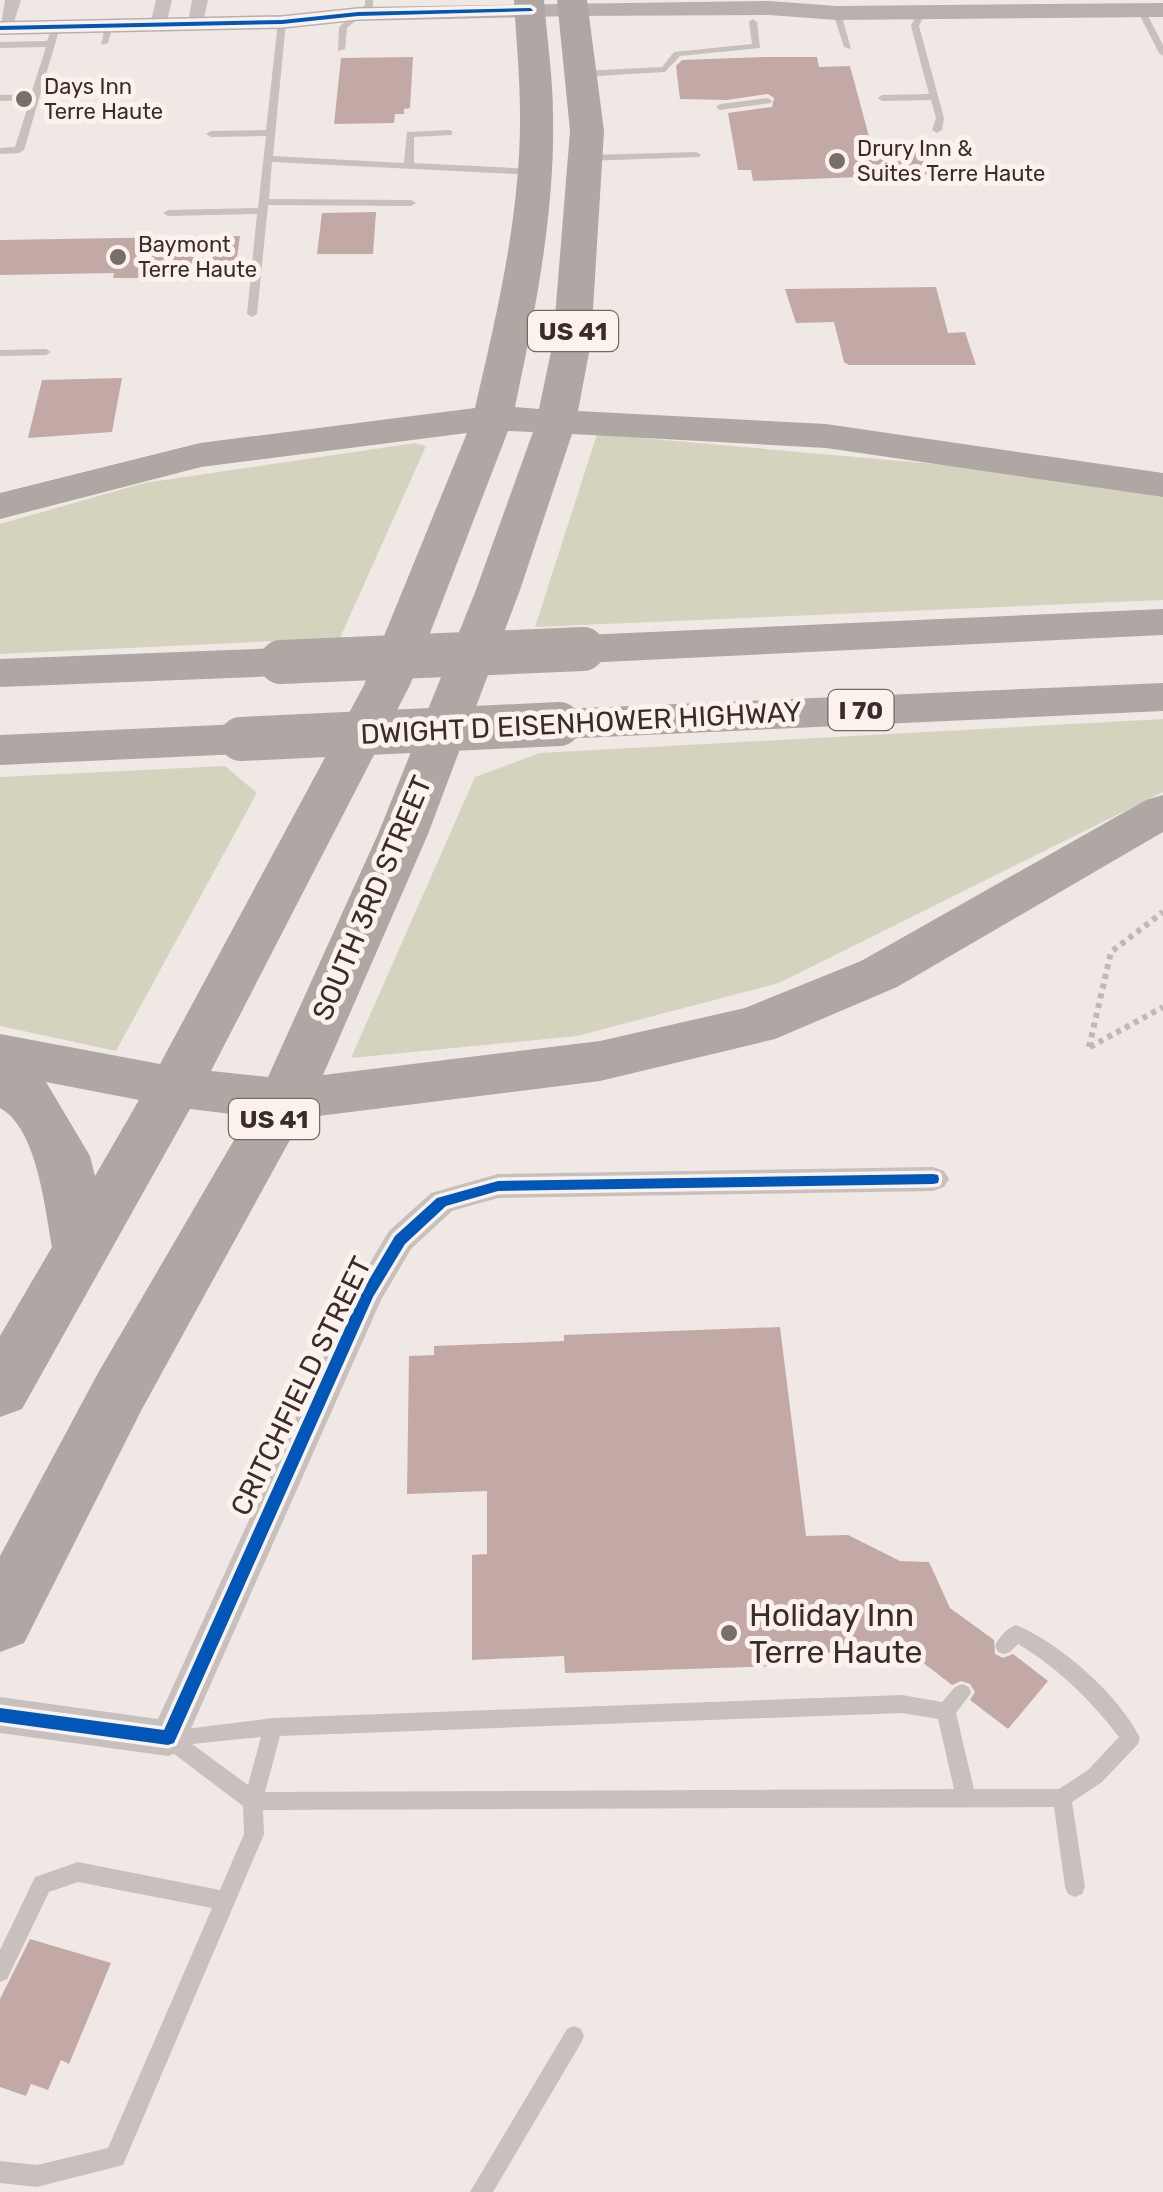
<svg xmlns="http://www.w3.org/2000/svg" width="1163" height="2192" viewBox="0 0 1163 2192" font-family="Rubik,sans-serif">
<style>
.green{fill:#d4d4be}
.building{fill:#c3a9a6}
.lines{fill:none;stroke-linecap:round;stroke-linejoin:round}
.path{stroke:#c1b8b5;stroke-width:6;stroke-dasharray:5 5;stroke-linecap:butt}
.lane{fill:#c8c0bd;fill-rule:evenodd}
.street{fill:#c8c0bd;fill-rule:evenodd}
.secondary{fill:#b9b0ad;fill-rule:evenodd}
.highway{fill:#afa7a3;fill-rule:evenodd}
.highway-bridge{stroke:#afa7a3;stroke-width:44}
.cycleway-casing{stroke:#fbf2ed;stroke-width:7}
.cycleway{fill:#0057b8;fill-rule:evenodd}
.poi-dot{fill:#7a6e6b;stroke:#fbf2ed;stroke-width:4}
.labels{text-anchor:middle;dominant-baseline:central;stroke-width:10;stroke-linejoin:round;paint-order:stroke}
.far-poi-label{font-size:22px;fill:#3a2c2a;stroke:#fbf2ed;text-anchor:start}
.shield{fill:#fbf2ed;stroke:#746764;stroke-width:2.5}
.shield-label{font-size:25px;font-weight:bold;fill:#3a2c2a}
.street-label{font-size:28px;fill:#3a2c2a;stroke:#fbf2ed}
.near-poi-label{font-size:32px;fill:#3a2c2a;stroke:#fbf2ed;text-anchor:start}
</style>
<rect width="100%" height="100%" fill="#f0e8e4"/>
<g class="green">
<polygon points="597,434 958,466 1163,497 1163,600 535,627"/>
<polygon points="415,443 426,446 340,638 0,654 0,524 144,483"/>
<polygon points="1163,719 1163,792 779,983 577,1036 351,1058 475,777 540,753"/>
<polygon points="225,766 257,793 116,1051 0,1026 0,777"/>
</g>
<g class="building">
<polygon points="413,57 410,108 404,109 404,114 395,114 394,123 334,124 341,58"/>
<polygon points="766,57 817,57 819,67 850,66 871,144 928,143 937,174 753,181 751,170 738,170 728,113 772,107 774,98 768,94 726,100 680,99 676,66 682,60"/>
<polygon points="376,212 373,254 317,254 322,213"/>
<polygon points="240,236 235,270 151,271 149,278 113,278 114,273 0,275 0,240"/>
<polygon points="936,287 948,333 965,332 976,365 849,365 844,362 834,322 796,323 785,289"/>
<polygon points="122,378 112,432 28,438 42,380"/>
<polygon points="780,1327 806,1536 848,1535 900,1561 929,1562 950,1608 994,1640 995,1654 1003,1658 1013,1654 1048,1681 1008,1729 970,1700 975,1692 970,1684 961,1681 952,1685 909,1652 779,1653 780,1666 565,1673 564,1656 472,1660 472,1555 487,1554 487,1491 407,1494 409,1356 434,1355 434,1346 564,1341 564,1335"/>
<polygon points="30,1939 111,1963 69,2064 61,2060 48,2090 31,2084 26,2096 0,2087 0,1999"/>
</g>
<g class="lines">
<g class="path">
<polyline points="1089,1047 1111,952 1163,912"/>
<polyline points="1090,1047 1163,1007"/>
</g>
<g class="lane">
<polygon points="365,0 373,0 373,6 347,28 345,49 338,51 339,27 365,5"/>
<polygon points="1141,8 1145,10 1163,45 1163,56 1159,53 1137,10"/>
<polygon points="837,10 841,13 851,49 844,47 833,13"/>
<polygon points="918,11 925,13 919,26 944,118 942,130 937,133 932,130 936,118 931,100 882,101 878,98 882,95 929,94 911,26"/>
<polygon points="282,19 286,22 273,156 404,163 407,132 449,130 452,131 452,135 414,137 414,163 533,169 538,172 533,175 272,162 269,199 411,200 416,203 411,206 268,205 257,314 252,317 247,314 257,214 168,216 163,213 168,210 258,208 266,136 211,137 206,134 211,131 266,130 278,22"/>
<polygon points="753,19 757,22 760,48 680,56 665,72 581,77 577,74 581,71 662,67 674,52 752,44 749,22"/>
<polygon points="109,23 113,26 108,43 101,45 105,26"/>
<polygon points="53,25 60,27 24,150 19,153 0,154 0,148 15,147 30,100 0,101 0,95 31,94 46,47 0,48 0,42 47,41"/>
<polygon points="768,98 772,101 771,103 720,110 716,107 720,104"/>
<polygon points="696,152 701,155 699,157 586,161 581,158 586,155"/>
<polygon points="0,350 46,349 51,352 46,355 0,356"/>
<path d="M1016,1625C1060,1643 1119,1695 1140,1738L1138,1744L1102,1782L1072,1802L1085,1887L1082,1894L1075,1897L1068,1894L1065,1887L1054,1807L263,1810L264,1834L123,2165L37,2187L0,2183V2161L37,2165L108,2148L212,1908L78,1882L49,1892L7,1979L0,1982V1950L35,1877L78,1862L220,1890L244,1834L243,1806L161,1744L159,1738L161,1732L273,1718L902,1695L942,1702L955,1687L962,1684L969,1687L971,1693L956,1713L974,1789H1059L1088,1770L1119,1737C1090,1699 1059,1669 1018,1644L1010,1652L1004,1654L998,1652L995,1646C999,1637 1007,1628 1016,1625ZM902,1713L938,1719L954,1789L265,1792L280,1736ZM261,1737L248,1785L192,1744Z"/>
<polygon points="574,2026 581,2029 584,2036 581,2043 493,2192 470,2192 567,2029"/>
</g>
<g class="street">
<polygon points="5,0 21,0 12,28 4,33 0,32"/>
<polygon points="156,0 172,0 166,25 158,30 150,25"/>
<polygon points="192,0 208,0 202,27 188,23"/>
<polygon points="933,1167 944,1171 949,1179 944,1187 933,1191 498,1198 452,1211 411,1249 381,1300 181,1751 168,1756 0,1733 0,1697 158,1719 356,1286 389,1231 431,1193 498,1174"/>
</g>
<polygon class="secondary" points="769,1 837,6 1163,3 1163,17 837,20 769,15 573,16 358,21 282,29 0,35 0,21 282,15 358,7"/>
<g class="highway">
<path d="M514,0H544C547,38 553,77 553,116C555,214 535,312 515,407L539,409L553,342L570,131L557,0H587L604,131L591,342L578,411L826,424L1163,473V497L826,448L572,434L520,590L428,834L323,1075L600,1041L745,1008L861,961L1146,800L1163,795V832L897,987L775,1039L600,1081L302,1118L142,1409L24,1643L0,1652V1556L98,1373L248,1116L190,1109L22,1409L0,1417V1336L52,1247C45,1208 37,1128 0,1108V1034L160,1064L364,685L467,433L201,467L0,519V493L200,443L475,408C497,313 521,213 520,114C520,76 516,38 514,0ZM508,431L533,432L476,590L378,834L268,1077L211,1071L410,685ZM46,1082L139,1100L95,1176L90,1156Z"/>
<polygon points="1163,609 1163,635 583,663 567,659 561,649 567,639 583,635"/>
<polygon points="281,648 297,652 304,662 297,672 281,676 0,687 0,659"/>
<polygon points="1163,683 1163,711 559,739 543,734 536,724 543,714 559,709"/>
<polygon points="241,724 258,728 264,739 258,750 241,754 0,765 0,735"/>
</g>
<g class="highway-bridge">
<polyline points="281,662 583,649"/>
<polyline points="241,739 559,724"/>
</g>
<g class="cycleway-casing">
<g id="cycleway">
<polygon points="530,8 533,10 532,11 358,16 282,24 0,30 0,26 282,20 358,12"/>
<polygon points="933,1174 938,1175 939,1179 938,1183 933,1184 498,1191 446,1206 405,1244 373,1297 174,1743 168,1745 0,1722 0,1708 164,1730 360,1295 395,1236 437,1198 498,1181"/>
</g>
</g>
<use href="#cycleway" class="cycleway"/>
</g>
<g class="poi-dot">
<circle cx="24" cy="99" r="10"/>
<circle cx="837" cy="161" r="10"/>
<circle cx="118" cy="257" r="10"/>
<circle cx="729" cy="1633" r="10"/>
</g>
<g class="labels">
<g class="far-poi-label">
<text x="44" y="86">Days Inn<tspan x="44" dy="25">Terre Haute</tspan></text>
<text x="857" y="148">Drury Inn &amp;<tspan x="857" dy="25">Suites Terre Haute</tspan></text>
<text x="138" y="244">Baymont<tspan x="138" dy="25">Terre Haute</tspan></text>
</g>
<g class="shield">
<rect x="528" y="311" width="90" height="40" rx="8"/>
<rect x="828.5" y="690" width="65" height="40" rx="8"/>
<rect x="229" y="1099" width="90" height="40" rx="8"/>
</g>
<g class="shield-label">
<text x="573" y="331">US 41</text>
<text x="861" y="710">I 70</text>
<text x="274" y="1119">US 41</text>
</g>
<g class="street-label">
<text transform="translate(581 723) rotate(-3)">DWIGHT D EISENHOWER HIGHWAY</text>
<text transform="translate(372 898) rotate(-67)">SOUTH 3RD STREET</text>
<text transform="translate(301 1386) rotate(-64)">CRITCHFIELD STREET</text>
</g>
<g class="near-poi-label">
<text x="749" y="1615">Holiday Inn<tspan x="749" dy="37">Terre Haute</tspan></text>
</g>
</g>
</svg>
